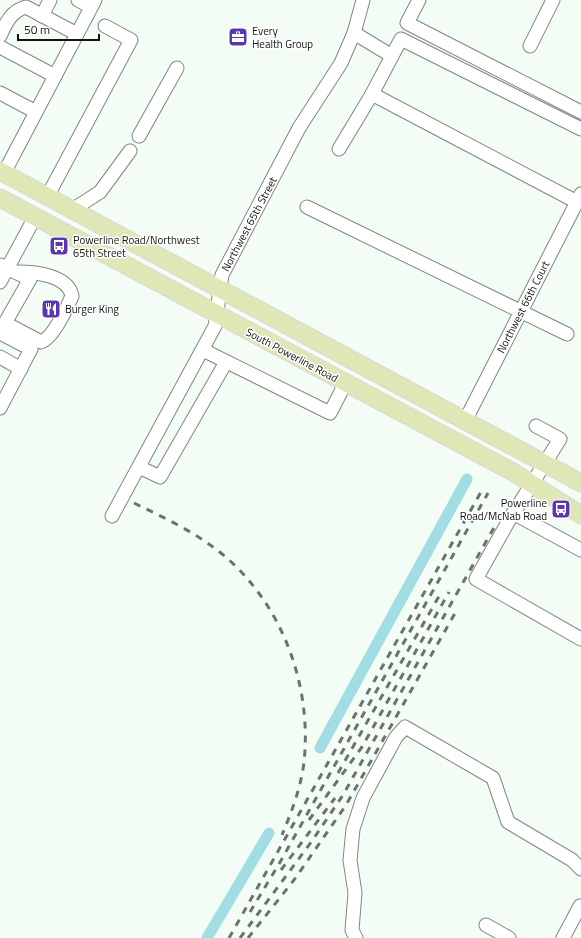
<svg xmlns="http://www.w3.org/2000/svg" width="581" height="938" viewBox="0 0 581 938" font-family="'Titillium Web',sans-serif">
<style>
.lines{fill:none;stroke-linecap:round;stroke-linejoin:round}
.canal{stroke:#a2dde4;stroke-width:11}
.minor-casing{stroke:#7f877f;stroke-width:15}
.major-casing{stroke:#d9d9d9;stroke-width:19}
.minor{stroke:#fff;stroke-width:13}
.major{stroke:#dee7b5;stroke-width:17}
.rail{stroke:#6c726d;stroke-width:3;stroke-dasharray:7 7;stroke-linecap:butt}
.labels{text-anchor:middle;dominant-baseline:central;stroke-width:3;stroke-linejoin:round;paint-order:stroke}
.poi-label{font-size:11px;fill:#111411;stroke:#fff;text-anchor:start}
.street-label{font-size:11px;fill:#111411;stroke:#fff}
</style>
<rect width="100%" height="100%" fill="#f4fdf5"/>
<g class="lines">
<g class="canal">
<polyline points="320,748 467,479"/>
<polyline points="207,938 269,833"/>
</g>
<g class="minor-casing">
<g id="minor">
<polyline points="78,0 91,7"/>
<polyline points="419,0 407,23 581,112"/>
<polyline points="42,16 50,0"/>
<polyline points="354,33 392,56"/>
<path d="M0,36C6,23 11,11 26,7L77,34"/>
<polyline points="530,46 553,0"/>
<polyline points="0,47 55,76"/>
<polyline points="0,93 36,112"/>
<polyline points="139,136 177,68"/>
<polyline points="339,149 372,94"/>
<polyline points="4,173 95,0"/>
<polyline points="47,197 131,40 105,26"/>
<polyline points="577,202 372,94 401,39 581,129"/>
<polyline points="307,207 567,334"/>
<polyline points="72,210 100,192 130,151"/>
<polyline points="0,265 30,279 1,330"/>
<polyline points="0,282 35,217"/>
<path d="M5,323L41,342C53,338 67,308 72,296C68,275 35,272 18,272"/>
<polyline points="0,333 31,349 0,408"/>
<polyline points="203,350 330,413 345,384"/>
<polyline points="0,357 21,369"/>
<polyline points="465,421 581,194"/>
<polyline points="536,426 560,439 508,522 476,579 581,639"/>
<polyline points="139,467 160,477 226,362"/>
<polyline points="513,513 581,550"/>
<polyline points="112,516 215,326 222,275 299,128 341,63 354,33 363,0"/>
<polyline points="486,925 509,938"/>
<polyline points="356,938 352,930 355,893 350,860 353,829 363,798 396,737 405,727 493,778 508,822 572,860 581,869"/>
<polyline points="563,938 580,906"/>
</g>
</g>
<g class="major-casing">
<g id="major">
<polyline points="0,171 581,483"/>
<polyline points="0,198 513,472 581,515"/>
</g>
</g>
<use href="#minor" class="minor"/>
<use href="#major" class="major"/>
<g class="rail">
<path d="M134,503C167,519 201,535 228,559C284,609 312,688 304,762C301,787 292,811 282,835"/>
<polyline points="338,773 442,591"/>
<polyline points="309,820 362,747 449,592"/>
<polyline points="281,870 335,798"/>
<polyline points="250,912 279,864 488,493"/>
<polyline points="229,938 481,492"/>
<polyline points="240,938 312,841 343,795 496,524"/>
<polyline points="248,938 294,880 346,805 458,608"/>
</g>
</g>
<defs>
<g id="office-square" transform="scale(1)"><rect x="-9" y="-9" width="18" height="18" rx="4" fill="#5c36ae" stroke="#fff"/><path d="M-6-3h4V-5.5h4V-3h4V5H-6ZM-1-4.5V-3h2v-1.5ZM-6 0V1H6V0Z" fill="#fff"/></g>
<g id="bus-square" transform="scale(1)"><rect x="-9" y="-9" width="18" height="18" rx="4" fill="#5c36ae" stroke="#fff"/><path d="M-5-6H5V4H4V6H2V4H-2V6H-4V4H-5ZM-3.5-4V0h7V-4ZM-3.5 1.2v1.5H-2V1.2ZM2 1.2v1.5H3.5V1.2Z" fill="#fff"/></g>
<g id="restaurant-square" transform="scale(1)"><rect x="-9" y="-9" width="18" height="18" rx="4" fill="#5c36ae" stroke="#fff"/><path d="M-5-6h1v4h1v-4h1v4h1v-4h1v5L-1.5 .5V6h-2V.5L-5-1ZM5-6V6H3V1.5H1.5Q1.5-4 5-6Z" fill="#fff"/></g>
</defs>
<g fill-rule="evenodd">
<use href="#office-square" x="238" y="37"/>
<use href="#bus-square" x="59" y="246"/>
<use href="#restaurant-square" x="51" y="309"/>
<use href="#bus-square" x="561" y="509"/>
</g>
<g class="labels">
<g class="poi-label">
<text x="252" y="31">Every<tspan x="252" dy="13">Health Group</tspan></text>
<text x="73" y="240">Powerline Road/Northwest<tspan x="73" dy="13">65th Street</tspan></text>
<text x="65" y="309">Burger King</text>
<text x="547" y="503" text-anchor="end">Powerline<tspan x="547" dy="13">Road/McNab Road</tspan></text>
</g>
<g class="street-label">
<text transform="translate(249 224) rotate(-62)">Northwest 65th Street</text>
<text transform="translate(523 307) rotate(-63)">Northwest 66th Court</text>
<text transform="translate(292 355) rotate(28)">South Powerline Road</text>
</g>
</g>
<path d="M18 34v6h81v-6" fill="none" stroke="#111411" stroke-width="2"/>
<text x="24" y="34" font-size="12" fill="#111411" stroke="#ffffff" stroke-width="3" paint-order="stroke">50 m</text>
</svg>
